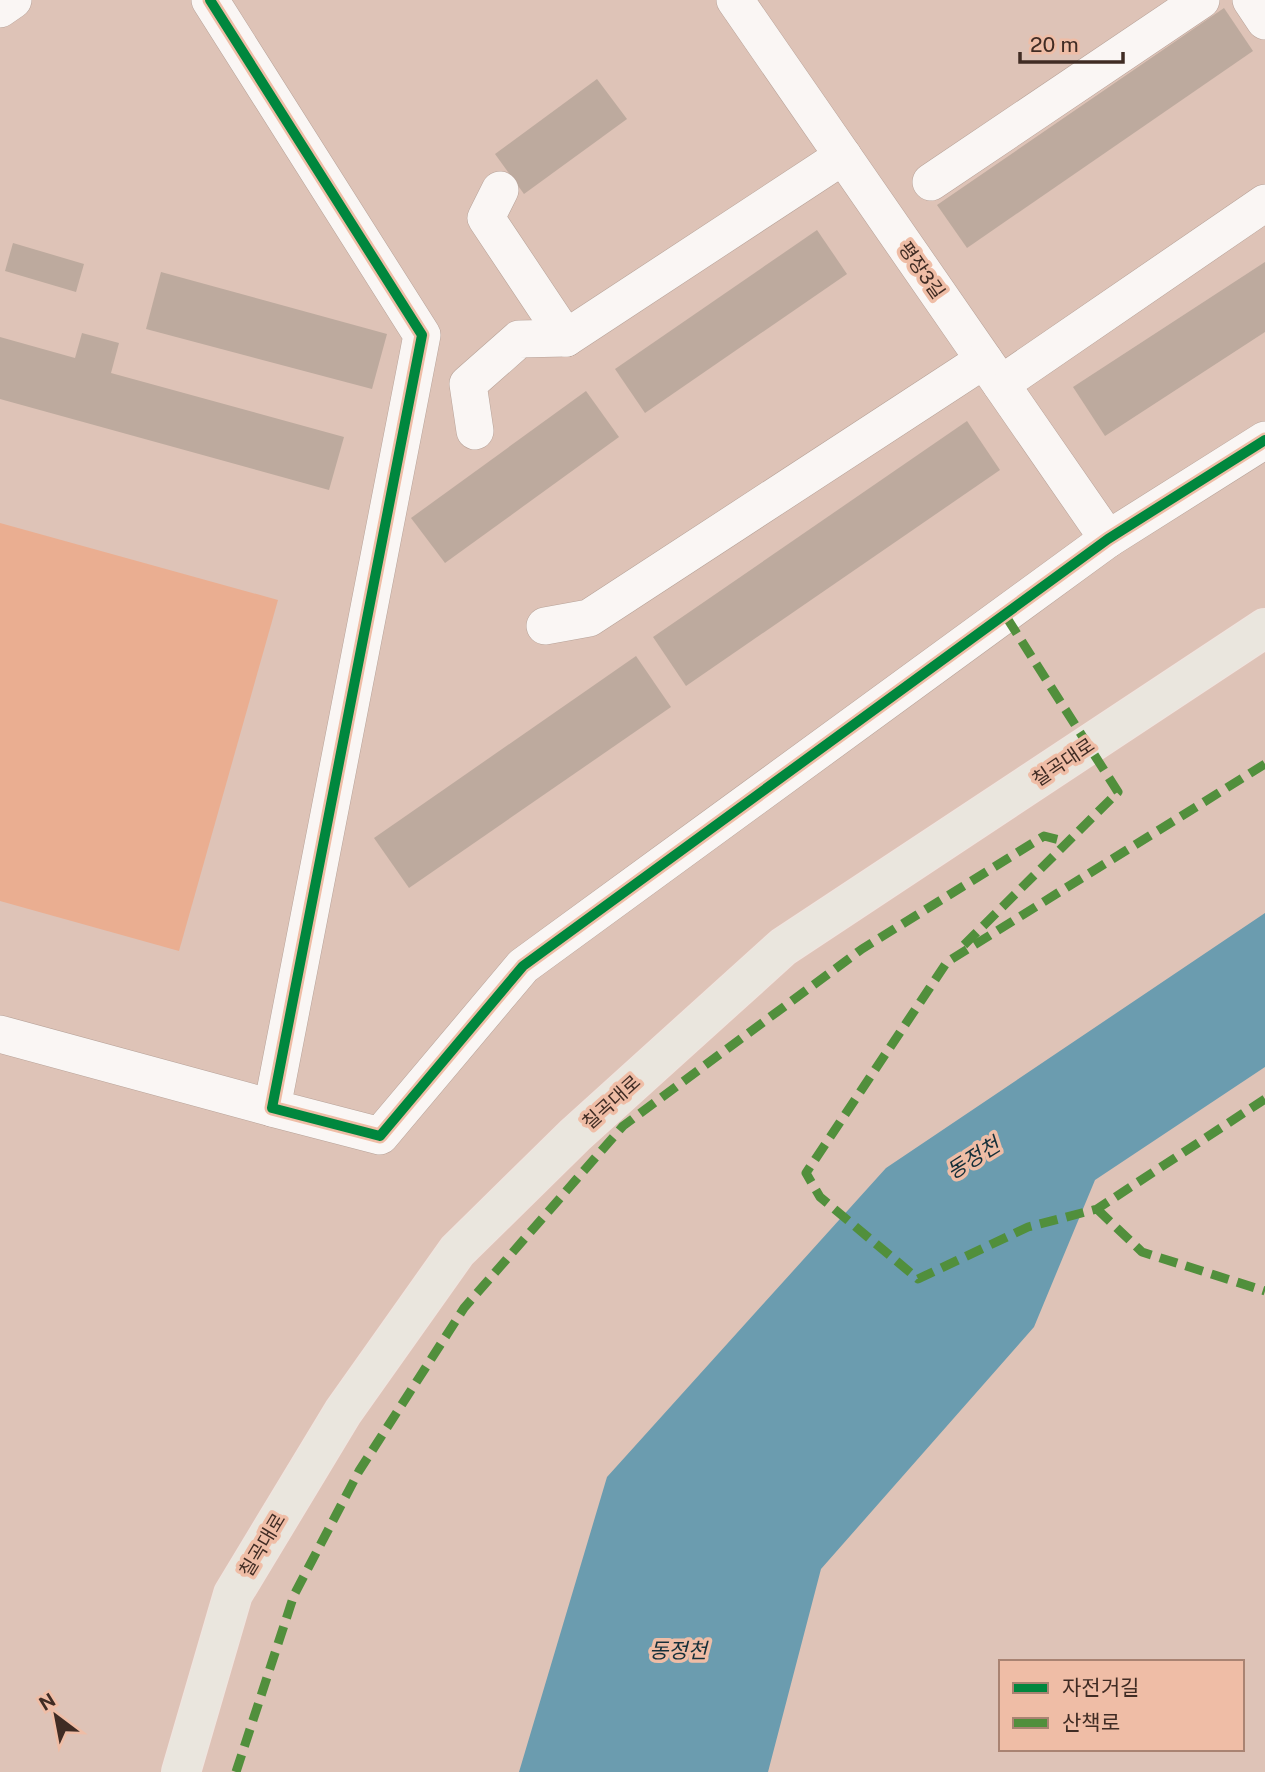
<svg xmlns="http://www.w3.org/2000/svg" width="1265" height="1772" viewBox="0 0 1265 1772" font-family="'Public Sans','Noto Sans KR',sans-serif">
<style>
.green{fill:#eaae91}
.water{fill:#6b9caf}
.building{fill:#bdaa9e}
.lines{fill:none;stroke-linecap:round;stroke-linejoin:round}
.minor-casing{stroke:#b7a298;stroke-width:38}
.major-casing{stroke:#f0e4df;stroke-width:40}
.minor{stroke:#faf6f4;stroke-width:37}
.major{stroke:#eae6de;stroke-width:38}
.quiet{stroke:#518f3c;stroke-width:9;stroke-dasharray:18 9;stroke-linecap:butt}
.cycleway-casing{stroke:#efbda6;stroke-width:15}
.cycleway{stroke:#00873e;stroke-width:10}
.labels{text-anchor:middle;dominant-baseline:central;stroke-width:7;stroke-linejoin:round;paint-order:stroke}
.street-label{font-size:19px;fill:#402c24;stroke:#efbda6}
.water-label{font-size:21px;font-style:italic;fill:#152f39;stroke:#efbda6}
</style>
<rect width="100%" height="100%" fill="#dec3b7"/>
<polygon class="green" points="0,523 278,600 179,951 0,901"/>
<polygon class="water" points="1265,913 1265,1067 1095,1180 1034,1327 821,1569 768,1772 519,1772 607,1477 886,1168"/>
<g class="building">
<polygon points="1224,8 1253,51 967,248 937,205"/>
<polygon points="597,79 627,119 524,194 495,154"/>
<polygon points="817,230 847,274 645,413 615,369"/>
<polygon points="13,243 84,264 76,292 5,271"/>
<polygon points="1265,262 1265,332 1105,436 1073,387"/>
<polygon points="161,272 387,334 372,389 146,329"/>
<polygon points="82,333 119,343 111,373 344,437 329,490 0,399 0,337 75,358"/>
<polygon points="586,391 619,437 445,563 411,518"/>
<polygon points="967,421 1000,470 686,686 653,637"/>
<polygon points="636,656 671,707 409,888 374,838"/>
</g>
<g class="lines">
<g class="minor-casing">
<g id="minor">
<polyline points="210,0 422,335 272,1108 380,1136 523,966 1108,539 1265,440"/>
<polyline points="735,0 1108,539"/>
<polyline points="1251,0 1265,21"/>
<polyline points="0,9 13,0"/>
<polyline points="931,182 1201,0"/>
<polyline points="500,190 486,218 566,338 843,156"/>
<polyline points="1001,384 1265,203"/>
<polyline points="475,431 468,384 519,339 566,338"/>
<polyline points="545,626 589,618 984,360"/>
<polyline points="0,1034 272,1108"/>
</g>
</g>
<g class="major-casing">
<polyline id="major" points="181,1772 233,1594 343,1412 457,1251 575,1135 783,947 1265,628"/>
</g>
<use href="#minor" class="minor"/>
<use href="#major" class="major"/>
<g class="quiet">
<polyline points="1265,764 947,962 806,1173 820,1197 918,1279 1028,1227 1097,1209 1265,1099"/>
<polyline points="964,945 1118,792 1005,615"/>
<polyline points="1097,1209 1142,1252 1265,1291"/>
<polyline points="236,1772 294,1595 359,1471 464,1308 623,1126 862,949 1044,836 1068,842"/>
</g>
<g class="cycleway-casing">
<polyline id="cycleway" points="210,0 422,335 272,1108 380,1136 523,966 1108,539 1265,440"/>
</g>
<use href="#cycleway" class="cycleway"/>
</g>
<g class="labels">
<g class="street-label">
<text transform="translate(922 270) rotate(55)">평장3길</text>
<text transform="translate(1063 762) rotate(-34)">칠곡대로</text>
<text transform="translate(611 1102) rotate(-42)">칠곡대로</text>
<text transform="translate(262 1545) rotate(-59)">칠곡대로</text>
</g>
<g class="water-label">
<text transform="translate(973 1158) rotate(-32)">동정천</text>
<text x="678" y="1650">동정천</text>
</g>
</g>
<rect x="999" y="1660" width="245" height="91" fill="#efbda6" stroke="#a98372" stroke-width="2"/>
<rect x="1013" y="1683" width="35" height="10" fill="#00873e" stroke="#a98372" stroke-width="2"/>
<text x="1062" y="1695" font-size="21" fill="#402c24">자전거길</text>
<rect x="1013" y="1718" width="35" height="10" fill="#518f3c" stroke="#a98372" stroke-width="2"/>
<text x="1062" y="1730" font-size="21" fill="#402c24">산책로</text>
<g transform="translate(56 1716) rotate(328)" stroke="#efbda6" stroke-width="5" paint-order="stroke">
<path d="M0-5L12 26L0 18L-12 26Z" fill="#402c24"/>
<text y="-10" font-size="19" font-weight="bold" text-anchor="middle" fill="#402c24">N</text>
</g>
<path d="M1020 52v10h103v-10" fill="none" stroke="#402c24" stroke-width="3.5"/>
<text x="1030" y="52" font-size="21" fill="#402c24" stroke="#efbda6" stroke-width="5" paint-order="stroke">20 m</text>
</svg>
